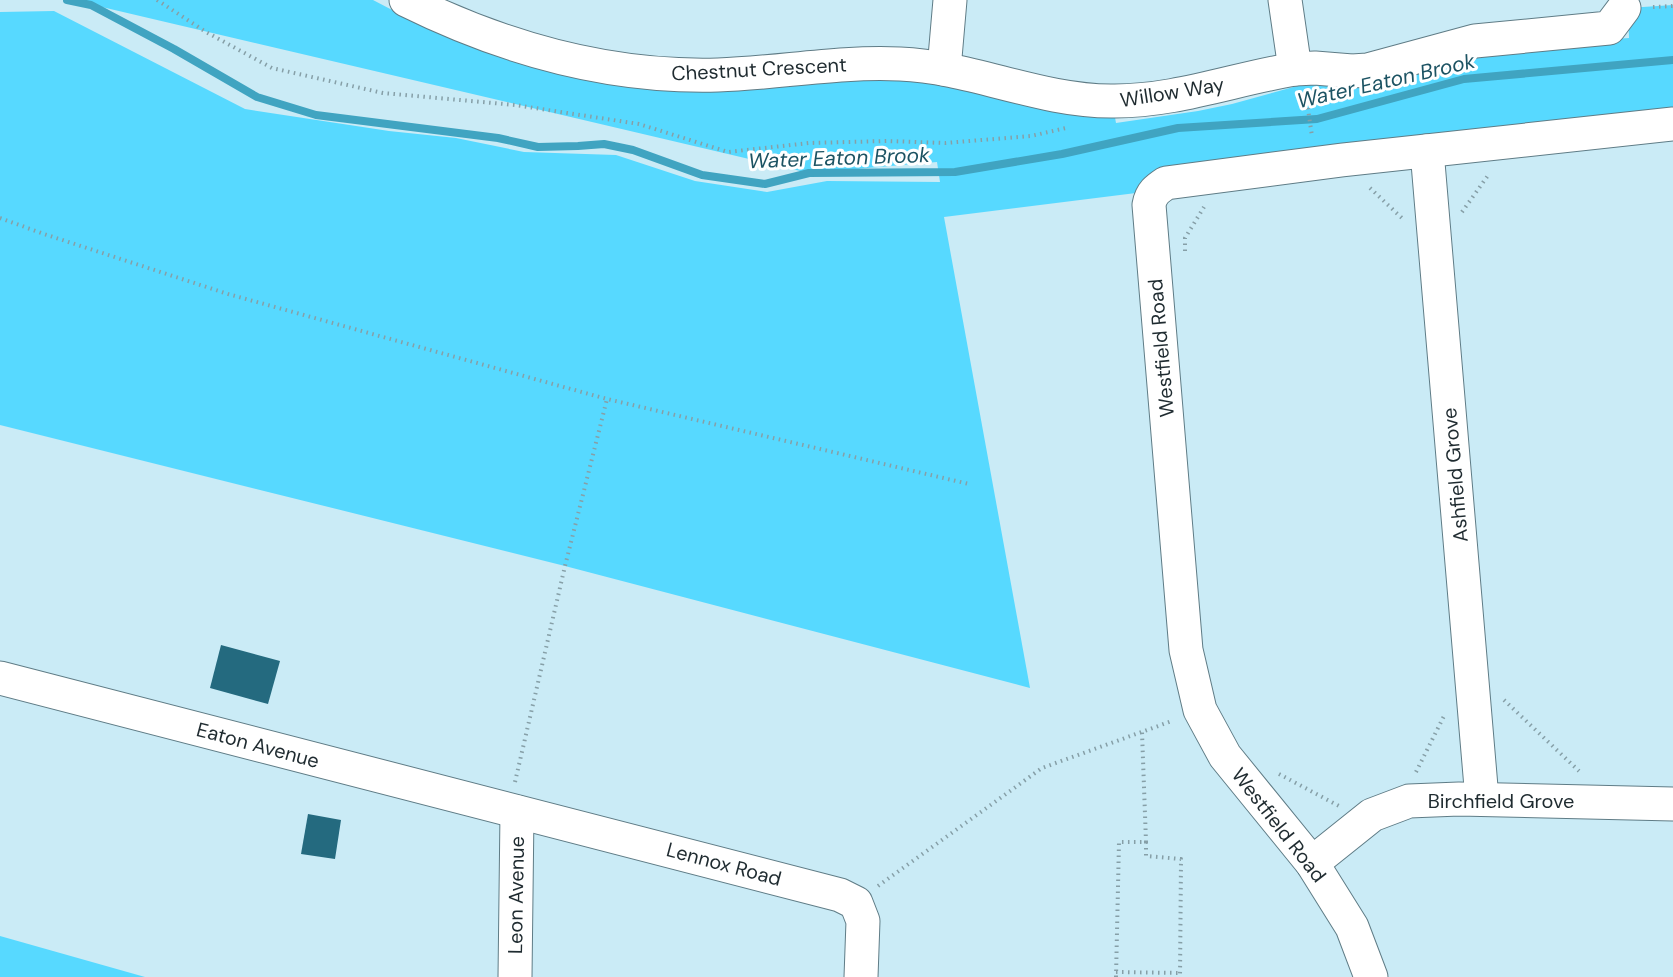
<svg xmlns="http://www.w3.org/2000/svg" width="1673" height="977" viewBox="0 0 1673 977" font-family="'DM Sans',sans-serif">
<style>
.green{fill:#57d9ff}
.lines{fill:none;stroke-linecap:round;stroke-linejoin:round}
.stream{stroke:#40a4c1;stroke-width:8}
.building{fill:#246a7f}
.minor-casing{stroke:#5f7c86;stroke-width:35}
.path{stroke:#869fa7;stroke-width:4;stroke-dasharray:1.5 4.5;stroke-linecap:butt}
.minor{stroke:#fff;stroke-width:33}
.labels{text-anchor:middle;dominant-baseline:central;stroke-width:6;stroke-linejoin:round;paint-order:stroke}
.street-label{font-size:20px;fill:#1f2b30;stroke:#fff}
.water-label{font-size:21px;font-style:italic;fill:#1c5363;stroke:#fff}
</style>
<rect width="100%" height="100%" fill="#caebf6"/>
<g class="green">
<polygon points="72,0 373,0 396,12 501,50 892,77 1114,112 1116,123 1198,111 1232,104 1297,86 1313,76 1525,45 1629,38 1628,8 1673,5 1673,112 1136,193 944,217 1030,688 565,566 0,425 0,12 54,11 245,109 389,131 456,138 524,152 616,155 695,181 767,192 827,181 940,182 937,162 809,173"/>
<polygon points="0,936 145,977 0,977"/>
</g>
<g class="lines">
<polyline class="stream" points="67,0 91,5 174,49 257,97 316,115 498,138 538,147 578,146 604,144 633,150 702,175 765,184 809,173 955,172 1062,154 1178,128 1317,119 1464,79 1673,60"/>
</g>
<g class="building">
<polygon points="221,645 280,661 268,704 210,688"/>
<polygon points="308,814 341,820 335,859 301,854"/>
</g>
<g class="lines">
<g class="minor-casing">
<g id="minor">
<path d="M406,0C503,48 610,78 718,75C779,73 839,61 900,64C972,67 1039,101 1111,101C1174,102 1234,79 1295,69"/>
<polyline points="1285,0 1295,69 1315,68 1352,71 1368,70 1475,41 1609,28 1624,8"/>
<polyline points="944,69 950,0"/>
<polyline points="1427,151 1482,799"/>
<polyline points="0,678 840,895 856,903 863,921 861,977"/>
<polyline points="1312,863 1372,815 1409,801 1459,799 1673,804"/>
<polyline points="515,977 517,812"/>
<path d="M1371,977L1352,927L1312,863L1225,756L1200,710L1186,650L1149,205C1151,193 1157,189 1166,183L1342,160L1673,124"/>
</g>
</g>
<g class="path">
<polyline points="157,0 206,32 272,68 383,93 515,105 639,124 728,152 809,143 887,141 945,143 1031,136 1066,128"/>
<polyline points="1653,7 1673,6"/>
<polyline points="1306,96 1312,136"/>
<polyline points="1370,188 1404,220"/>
<polyline points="1462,212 1489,174"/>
<polyline points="0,218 44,234 228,294 607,399 969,484"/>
<polyline points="1185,251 1185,238 1204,207"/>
<polyline points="1504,700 1579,771"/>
<polyline points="1416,772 1445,714"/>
<polyline points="1279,774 1339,806"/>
<polyline points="515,782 565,566 607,399"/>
<polyline points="1146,842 1146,856 1181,859 1180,977"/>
<polyline points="878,886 1042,768 1172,721"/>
<polyline points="1116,972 1180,973"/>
<polyline points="1116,977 1119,842 1146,842 1142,732"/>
</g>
<use href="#minor" class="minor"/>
</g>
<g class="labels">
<g class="street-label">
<text transform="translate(759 69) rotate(-3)">Chestnut Crescent</text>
<text transform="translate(1172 92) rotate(-9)">Willow Way</text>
<text transform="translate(1161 348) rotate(-95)">Westfield Road</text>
<text transform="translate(1455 475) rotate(-95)">Ashfield Grove</text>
<text transform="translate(258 745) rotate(15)">Eaton Avenue</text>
<text x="1501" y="801">Birchfield Grove</text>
<text transform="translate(1279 825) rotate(52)">Westfield Road</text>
<text transform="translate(724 864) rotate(15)">Lennox Road</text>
<text transform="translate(516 895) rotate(-89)">Leon Avenue</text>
</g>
<g class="water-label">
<text transform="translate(1386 81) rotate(-13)">Water Eaton Brook</text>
<text transform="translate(839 158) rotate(-2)">Water Eaton Brook</text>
</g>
</g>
</svg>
